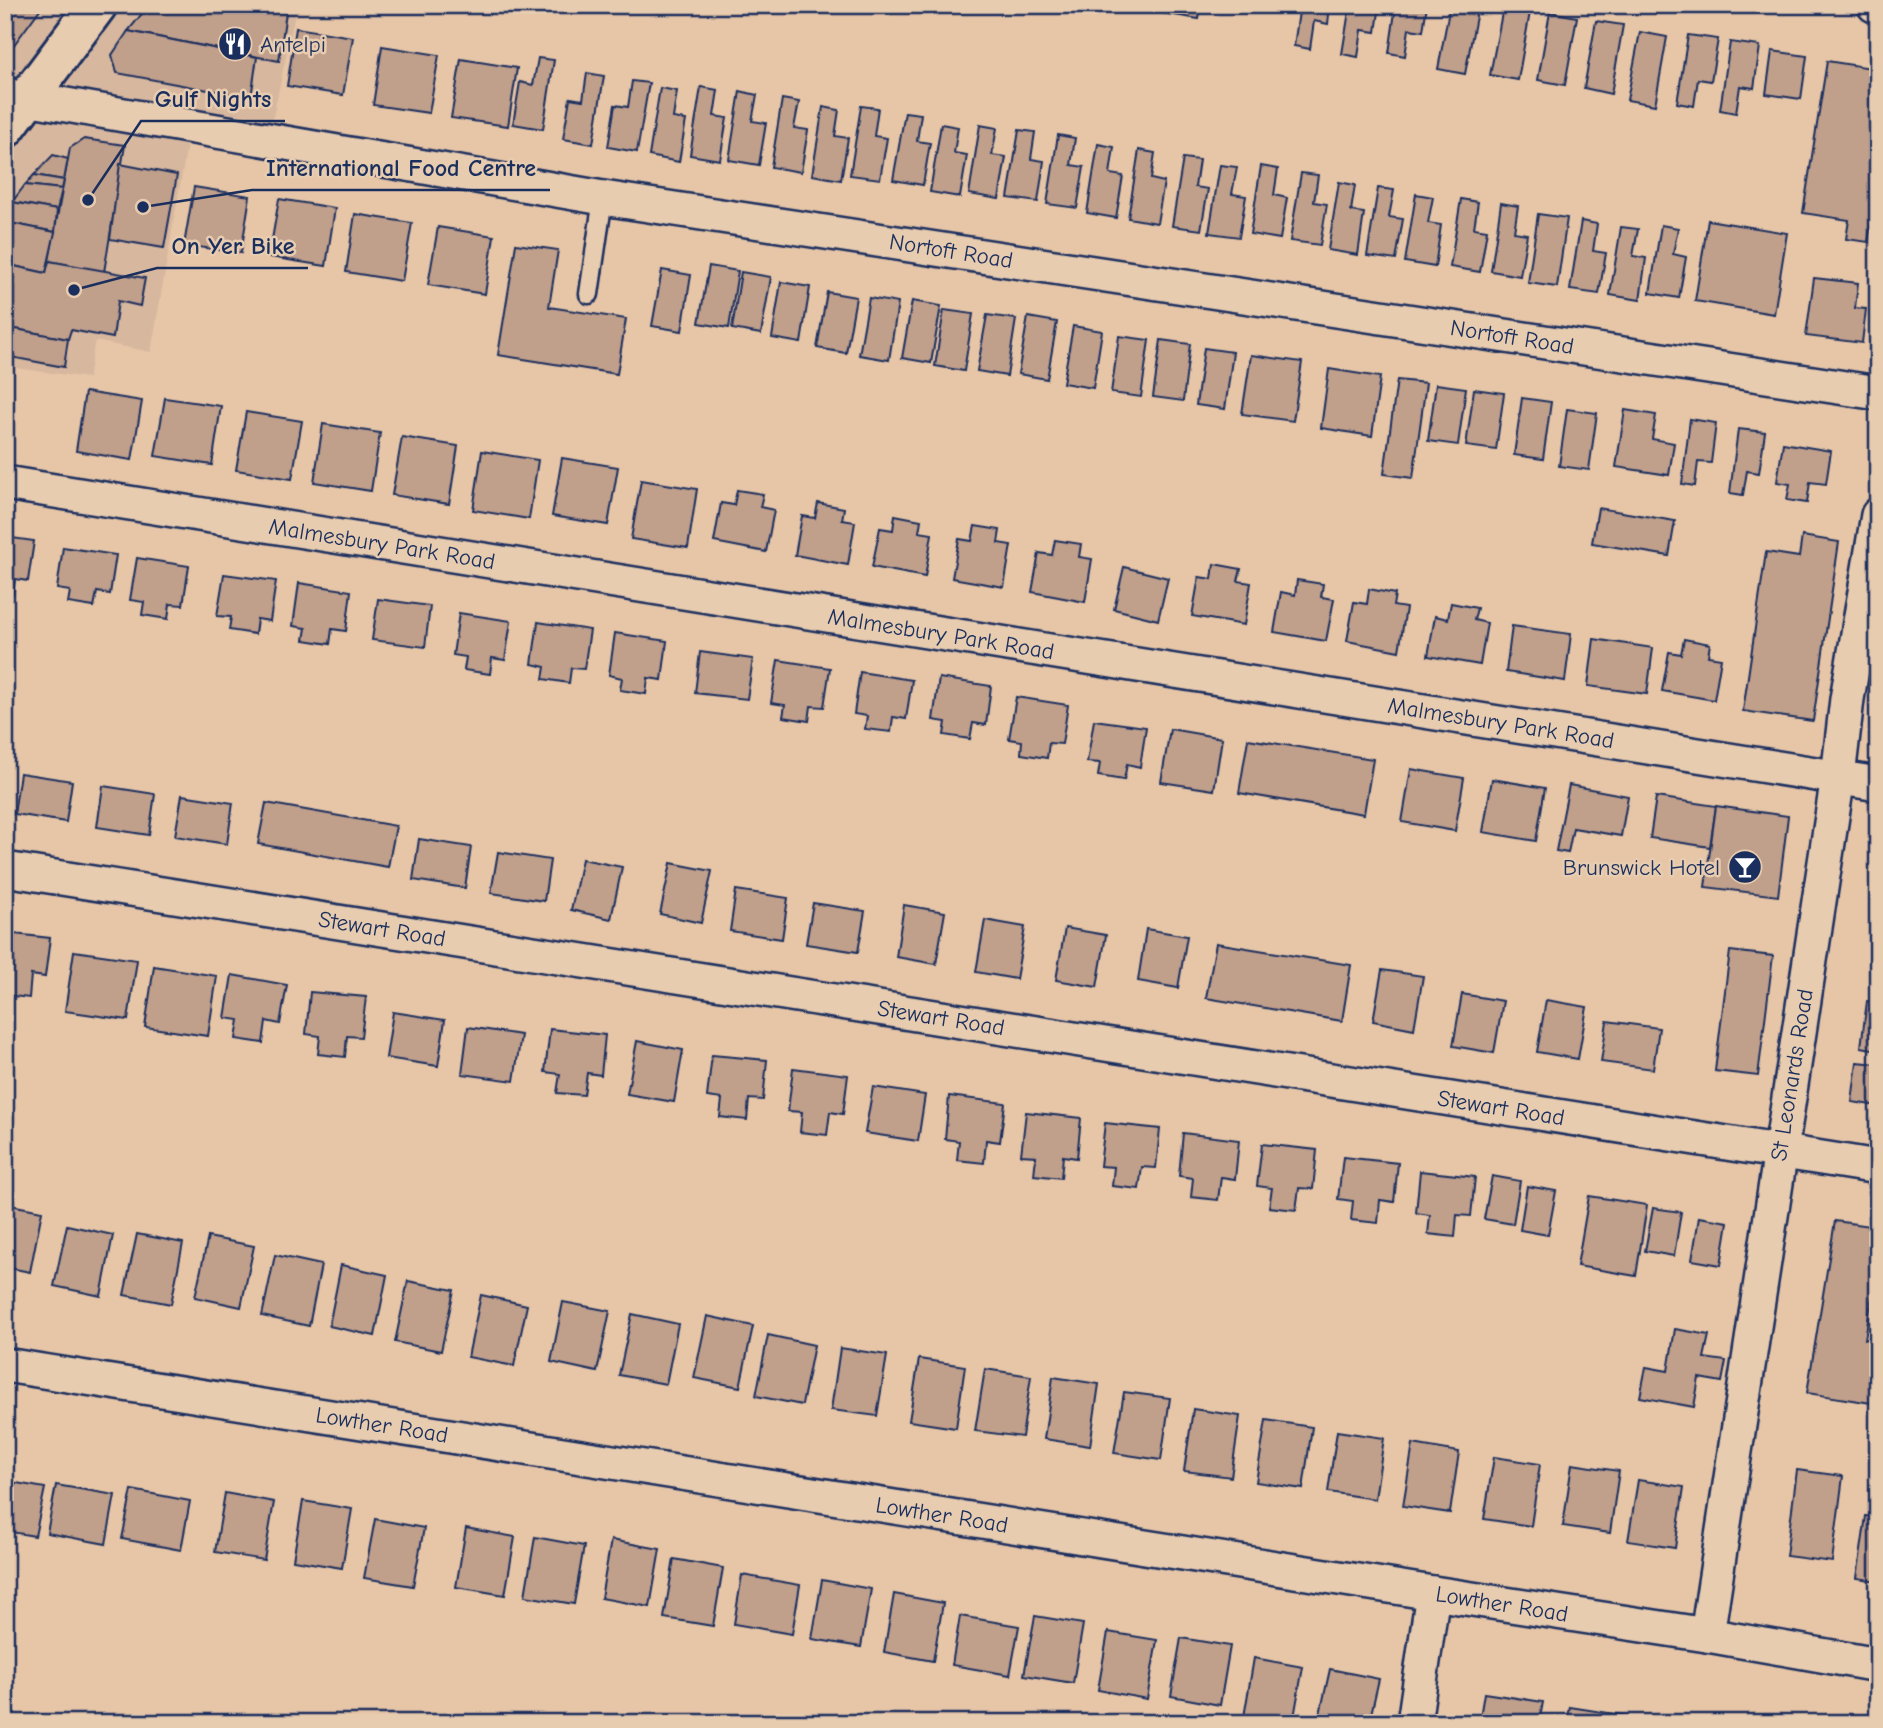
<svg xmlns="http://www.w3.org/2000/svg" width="1883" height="1728" viewBox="0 0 1883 1728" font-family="'Comic Neue',sans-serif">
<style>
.built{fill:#d7b79e}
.building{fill:#c09f8b;stroke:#1b2f5e;stroke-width:2}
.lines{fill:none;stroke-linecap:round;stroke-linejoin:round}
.lane-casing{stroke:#1b2f5e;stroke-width:23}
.street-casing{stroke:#1b2f5e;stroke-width:38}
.secondary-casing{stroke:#1b2f5e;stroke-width:44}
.lane{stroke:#e8ccaf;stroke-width:18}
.street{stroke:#e8ccaf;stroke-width:33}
.secondary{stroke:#e8ccaf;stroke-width:38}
.labels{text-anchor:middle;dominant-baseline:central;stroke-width:5;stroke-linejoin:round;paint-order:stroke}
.poi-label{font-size:23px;fill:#1b2f5e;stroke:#e8ccaf;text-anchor:start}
.street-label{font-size:23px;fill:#1b2f5e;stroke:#e8ccaf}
.leader{fill:none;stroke:#1b2f5e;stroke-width:2.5}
.callout-dot{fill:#1b2f5e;stroke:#e8ccaf;stroke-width:2.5}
.callout-label{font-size:24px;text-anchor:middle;font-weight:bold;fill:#1b2f5e;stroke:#e8ccaf;stroke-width:5;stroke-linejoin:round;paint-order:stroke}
</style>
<rect width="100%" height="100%" fill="#e7c6a7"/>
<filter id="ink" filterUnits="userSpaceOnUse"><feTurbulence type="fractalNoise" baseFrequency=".0143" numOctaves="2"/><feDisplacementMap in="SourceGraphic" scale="14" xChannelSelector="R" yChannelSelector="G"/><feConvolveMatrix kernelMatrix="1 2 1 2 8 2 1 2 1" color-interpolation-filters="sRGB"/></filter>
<g filter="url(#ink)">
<polygon class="built" points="5,5 297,5 268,140 190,128 151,352 95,341 88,378 9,367 5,384"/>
<g class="building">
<polygon points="5,5 43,5 5,57"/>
<polygon points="149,5 287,5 279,61 128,31"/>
<polygon points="1144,5 1201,5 1199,19 1143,10"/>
<polygon points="1300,5 1330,5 1328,24 1314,21 1310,49 1294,46"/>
<polygon points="1350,5 1380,5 1376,32 1362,30 1358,57 1342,54"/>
<polygon points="1396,5 1427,5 1423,31 1409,29 1405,56 1389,53"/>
<polygon points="1450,5 1478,6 1465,74 1438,69"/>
<polygon points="1503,8 1530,12 1518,80 1490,75"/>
<polygon points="1550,12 1577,17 1565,85 1538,80"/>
<polygon points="1596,21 1623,25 1611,94 1584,88"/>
<polygon points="296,28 353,37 343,95 287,86"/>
<polygon points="128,31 257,57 251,98 117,73 112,55"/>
<polygon points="1640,32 1667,37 1655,105 1627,100"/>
<polygon points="1688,35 1718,39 1711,81 1698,79 1694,106 1677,103"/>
<polygon points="1730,42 1760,46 1754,88 1740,86 1736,113 1720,110"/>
<polygon points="382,46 439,55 429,113 373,105"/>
<polygon points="1772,51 1807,56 1801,99 1766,94"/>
<polygon points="538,58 554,60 543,129 513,124 520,82 533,85"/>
<polygon points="461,59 517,68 508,126 451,118"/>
<polygon points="1827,61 1878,69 1878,184 1868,242 1846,239 1849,220 1803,213"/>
<polygon points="587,73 604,76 593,144 563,139 570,98 583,100"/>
<polygon points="632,81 649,83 637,152 608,147 615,105 628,107"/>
<polygon points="701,87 718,90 714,116 727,118 720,160 690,155"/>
<polygon points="660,88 677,91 673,118 686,120 679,162 649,156"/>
<polygon points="740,91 757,95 752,121 766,123 759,165 729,160"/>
<polygon points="782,99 799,102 794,128 808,130 801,172 771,167"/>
<polygon points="861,106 878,108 874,136 887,138 880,179 850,175"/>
<polygon points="823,107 839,110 835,136 848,138 841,180 812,175"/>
<polygon points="905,112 921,114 917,141 930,143 923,185 893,180"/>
<polygon points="941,124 958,127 954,153 967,155 960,197 930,192"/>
<polygon points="980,125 997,128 992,155 1006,157 999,199 969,194"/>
<polygon points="1019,130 1035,132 1031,159 1044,161 1038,202 1008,198"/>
<polygon points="1058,135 1075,138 1071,165 1084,167 1077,208 1047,204"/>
<polygon points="84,139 125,145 104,272 49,261 70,148"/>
<polygon points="1098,144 1114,147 1110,174 1123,176 1116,218 1087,213"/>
<polygon points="1139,150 1155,153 1151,179 1164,182 1157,223 1128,218"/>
<polygon points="53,155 68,159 64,180 34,175"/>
<polygon points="1183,158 1199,160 1195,187 1208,189 1201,230 1172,226"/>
<polygon points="120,164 177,175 164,248 110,239"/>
<polygon points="1220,165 1237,167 1232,194 1246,196 1239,237 1209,233"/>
<polygon points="1261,166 1278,169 1274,195 1287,198 1280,239 1250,234"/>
<polygon points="1301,173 1318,175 1314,202 1327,204 1320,245 1290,241"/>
<polygon points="34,175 64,180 62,189 25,185"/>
<polygon points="1339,182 1355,185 1351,211 1364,213 1358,255 1328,250"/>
<polygon points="25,185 62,189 57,210 12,202"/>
<polygon points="194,187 250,196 241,253 184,245"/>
<polygon points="1378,188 1394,190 1389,217 1403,219 1396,260 1367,256"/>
<polygon points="1416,194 1433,197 1428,223 1441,225 1435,267 1405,262"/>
<polygon points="279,199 335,208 326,266 269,257"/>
<polygon points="1461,199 1478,202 1474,228 1487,230 1480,272 1450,267"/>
<polygon points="12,202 57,210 55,232 5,222 5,212"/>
<polygon points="1501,203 1518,206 1514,232 1527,234 1520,276 1491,271"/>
<polygon points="355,214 412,223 402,281 346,272"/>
<polygon points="1538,214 1567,218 1557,287 1528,283"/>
<polygon points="1708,220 1787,233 1774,314 1695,301"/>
<polygon points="1581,221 1597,224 1593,251 1606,253 1599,294 1570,290"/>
<polygon points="5,222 55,232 46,273 5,264"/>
<polygon points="1661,225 1678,228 1673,254 1686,257 1679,298 1650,293"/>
<polygon points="438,227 494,236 485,294 428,285"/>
<polygon points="1621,227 1638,229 1633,256 1646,258 1640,300 1610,295"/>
<polygon points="516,244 558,250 549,307 626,319 617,374 498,355"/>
<polygon points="49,261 145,278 140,306 118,301 113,338 71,330 68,339 5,327 5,264 46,273"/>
<polygon points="709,266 738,271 729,328 699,323"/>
<polygon points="662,270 691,275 682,331 652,326"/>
<polygon points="741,272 771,277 761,334 732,329"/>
<polygon points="1814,278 1858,283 1855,308 1866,309 1862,343 1806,336"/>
<polygon points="781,282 810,287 801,343 772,338"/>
<polygon points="827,292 856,297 846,353 817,348"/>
<polygon points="869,298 898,303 889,360 859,355"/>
<polygon points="912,301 941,306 931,363 902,358"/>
<polygon points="944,310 973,314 964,371 935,366"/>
<polygon points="987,315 1016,319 1007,376 977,371"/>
<polygon points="1028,317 1057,322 1047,379 1018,374"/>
<polygon points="1073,326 1102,331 1093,388 1063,383"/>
<polygon points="5,327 68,339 64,367 5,356"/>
<polygon points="1119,336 1149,340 1141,397 1111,393"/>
<polygon points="1161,340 1190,344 1183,401 1153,397"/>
<polygon points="1204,348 1233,352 1225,409 1196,405"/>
<polygon points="1251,355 1302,362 1293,421 1242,414"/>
<polygon points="1329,369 1380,377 1372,436 1321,428"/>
<polygon points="1397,380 1426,383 1413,478 1384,474"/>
<polygon points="1436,384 1466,388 1458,445 1428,441"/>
<polygon points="1474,389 1504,393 1496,450 1466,446"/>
<polygon points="85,392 142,401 132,460 76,451"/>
<polygon points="165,398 221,406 212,465 155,456"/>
<polygon points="1522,398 1551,402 1543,459 1514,455"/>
<polygon points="1567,409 1597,413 1589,470 1559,466"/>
<polygon points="1625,410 1656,415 1652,439 1674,443 1669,475 1616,467"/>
<polygon points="246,412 302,421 292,479 236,470"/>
<polygon points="1690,419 1716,423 1711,463 1698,462 1695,486 1682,484"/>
<polygon points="323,424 380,433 371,491 314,482"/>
<polygon points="1738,429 1765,432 1759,473 1747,471 1743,495 1730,493"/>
<polygon points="402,437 458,446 449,504 392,495"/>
<polygon points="1783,443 1831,451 1826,484 1810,482 1807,503 1787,500 1790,484 1777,482"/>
<polygon points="482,451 538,460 529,519 473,510"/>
<polygon points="562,458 618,467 608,525 552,516"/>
<polygon points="641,480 697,489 688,548 631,539"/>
<polygon points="737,490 763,494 760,507 774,510 766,552 714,542 721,503 734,505"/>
<polygon points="818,503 844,508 842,520 855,522 848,565 795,555 802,516 815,518"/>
<polygon points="1598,508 1675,521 1669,556 1592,543"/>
<polygon points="895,515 921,520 919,532 932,534 925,577 872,567 880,528 893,530"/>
<polygon points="975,526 1000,530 998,543 1011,545 1004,587 952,578 959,539 972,541"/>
<polygon points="1802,536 1839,542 1813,721 1743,711 1766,552 1799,557"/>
<polygon points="5,537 34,541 28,581 15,579 13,594 5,593"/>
<polygon points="1055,540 1081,544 1079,557 1092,559 1085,602 1032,592 1039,553 1052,555"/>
<polygon points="63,547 116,555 110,594 97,592 94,607 68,603 70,591 57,589"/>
<polygon points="137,558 189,566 183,605 170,604 168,619 142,615 144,602 130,600"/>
<polygon points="1214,564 1241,569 1238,581 1251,583 1244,625 1192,616 1199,577 1212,579"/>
<polygon points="1124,567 1168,578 1158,620 1114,609"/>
<polygon points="224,574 276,581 270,621 257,619 255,634 229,630 231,617 217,616"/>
<polygon points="1297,580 1323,584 1321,597 1334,599 1326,641 1274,632 1281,592 1295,595"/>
<polygon points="299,583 351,591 346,631 332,629 330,644 304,640 306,628 293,626"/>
<polygon points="1369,589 1395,594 1393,606 1406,608 1399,651 1347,641 1354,602 1367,604"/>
<polygon points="378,599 430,606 425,647 372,640"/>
<polygon points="1451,603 1477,608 1474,620 1487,623 1480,665 1428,656 1435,616 1448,619"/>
<polygon points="459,613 511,621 505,660 492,658 490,674 464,670 466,657 453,655"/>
<polygon points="538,622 590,630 584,669 571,668 569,683 543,679 545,667 532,664"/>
<polygon points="1512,626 1571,634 1565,681 1506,672"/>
<polygon points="615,633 667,641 662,680 648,678 646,694 620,690 622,678 609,675"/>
<polygon points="1594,639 1653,648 1647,694 1588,686"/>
<polygon points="1684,639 1710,644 1708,656 1721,658 1714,700 1662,691 1669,652 1681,654"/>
<polygon points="700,652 753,659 747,699 695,693"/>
<polygon points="778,660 830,668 824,707 811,706 809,721 783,717 785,705 771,703"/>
<polygon points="860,672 912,680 906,719 893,717 891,732 865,729 867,716 854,714"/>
<polygon points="939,678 991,686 986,725 973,723 970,739 944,735 946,722 933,720"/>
<polygon points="1016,697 1068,705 1062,744 1049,743 1047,758 1021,754 1022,741 1009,739"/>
<polygon points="1094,720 1146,727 1140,767 1127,764 1124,780 1098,776 1100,763 1087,762"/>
<polygon points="1170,729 1222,738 1214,790 1161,782"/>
<polygon points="1248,739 1373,759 1364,814 1239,793"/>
<polygon points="1411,769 1464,778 1455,831 1402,822"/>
<polygon points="20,773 72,781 66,822 14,814"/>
<polygon points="1492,779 1545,788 1536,841 1483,832"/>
<polygon points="1569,785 1628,796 1621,836 1573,828 1568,853 1556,851"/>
<polygon points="103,786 155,794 149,835 97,827"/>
<polygon points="182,795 233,803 227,844 175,836"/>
<polygon points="1656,797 1716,806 1710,847 1650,838"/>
<polygon points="266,803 396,826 388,867 258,844"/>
<polygon points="1716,806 1788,816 1778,896 1705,887"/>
<polygon points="419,839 471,847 465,888 413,880"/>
<polygon points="498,852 550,860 544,901 491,893"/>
<polygon points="582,859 622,867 611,919 571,910"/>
<polygon points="671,863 712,871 701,923 660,914"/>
<polygon points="736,890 788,898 782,939 730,931"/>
<polygon points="813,903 865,911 858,952 806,944"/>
<polygon points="904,905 945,912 936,964 896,957"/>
<polygon points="985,920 1025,927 1016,979 976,972"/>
<polygon points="1065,928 1106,935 1097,987 1056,980"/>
<polygon points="1146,929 1187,936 1178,988 1138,981"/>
<polygon points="5,933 50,938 45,977 31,975 29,998 5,995"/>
<polygon points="1216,943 1351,965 1342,1021 1206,998"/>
<polygon points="74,951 137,960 128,1020 65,1011"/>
<polygon points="1730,951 1773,956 1758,1076 1715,1071"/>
<polygon points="154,966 217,976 208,1036 145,1027"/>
<polygon points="1382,970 1423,976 1414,1029 1373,1021"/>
<polygon points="232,975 287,985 280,1024 266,1021 263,1043 236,1039 239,1020 225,1018"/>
<polygon points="310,992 366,997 361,1037 347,1036 345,1057 318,1054 320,1036 306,1034"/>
<polygon points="1462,994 1503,1001 1494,1053 1453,1046"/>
<polygon points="1546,1000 1587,1007 1578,1059 1537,1052"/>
<polygon points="1867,1001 1878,1002 1878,1050 1861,1047"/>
<polygon points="393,1012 445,1020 438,1066 386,1058"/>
<polygon points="1607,1021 1659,1028 1653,1069 1601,1062"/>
<polygon points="468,1027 521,1035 514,1081 462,1074"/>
<polygon points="550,1029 605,1035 601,1075 587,1073 584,1095 557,1093 560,1074 545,1072"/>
<polygon points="637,1041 683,1050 674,1102 627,1094"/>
<polygon points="712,1055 767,1060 763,1100 749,1099 747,1120 720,1117 722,1099 707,1097"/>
<polygon points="1857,1062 1878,1064 1878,1106 1852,1102"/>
<polygon points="793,1068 848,1075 843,1114 830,1112 827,1135 800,1132 802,1112 788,1111"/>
<polygon points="873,1087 925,1095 918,1141 865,1133"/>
<polygon points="949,1096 1005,1103 1000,1142 986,1140 984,1163 957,1160 959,1141 945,1139"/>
<polygon points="1026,1112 1081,1118 1077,1158 1063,1156 1061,1178 1034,1175 1036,1156 1021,1155"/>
<polygon points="1105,1123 1160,1129 1156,1168 1142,1167 1139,1189 1112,1186 1114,1167 1100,1166"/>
<polygon points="1183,1133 1239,1140 1235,1179 1221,1177 1218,1200 1191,1197 1193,1178 1179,1176"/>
<polygon points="1262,1144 1317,1150 1313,1189 1299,1188 1296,1210 1269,1207 1272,1188 1257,1186"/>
<polygon points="1343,1157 1398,1163 1394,1202 1380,1200 1378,1223 1351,1220 1353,1201 1338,1199"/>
<polygon points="1420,1171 1475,1177 1471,1216 1457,1215 1455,1237 1428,1234 1430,1215 1416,1213"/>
<polygon points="1492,1176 1520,1181 1513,1224 1484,1219"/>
<polygon points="1527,1186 1556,1191 1548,1235 1520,1230"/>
<polygon points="1589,1196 1647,1205 1636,1276 1577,1266"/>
<polygon points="5,1204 42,1211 30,1272 5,1267"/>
<polygon points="1653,1208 1681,1212 1674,1256 1645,1251"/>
<polygon points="1699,1217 1728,1222 1721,1265 1692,1260"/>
<polygon points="1835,1221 1878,1227 1878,1260 1865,1339 1878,1341 1878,1404 1807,1393"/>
<polygon points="67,1225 113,1235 101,1296 54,1286"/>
<polygon points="137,1234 183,1243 171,1304 124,1295"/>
<polygon points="208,1237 254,1246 241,1307 195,1297"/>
<polygon points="275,1255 321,1265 309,1326 262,1316"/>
<polygon points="341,1265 387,1275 375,1336 329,1326"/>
<polygon points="408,1281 454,1290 441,1351 395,1342"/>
<polygon points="481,1295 527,1305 514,1366 468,1357"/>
<polygon points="563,1302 610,1311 597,1372 551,1362"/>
<polygon points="632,1314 678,1324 666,1384 619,1375"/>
<polygon points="707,1316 753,1326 740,1387 694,1378"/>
<polygon points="1675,1329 1709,1335 1704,1358 1726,1361 1722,1382 1699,1378 1694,1407 1640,1397 1646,1367 1668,1371"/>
<polygon points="768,1335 814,1345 802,1405 756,1396"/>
<polygon points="840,1348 887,1355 877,1416 831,1410"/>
<polygon points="919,1359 965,1366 956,1428 909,1421"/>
<polygon points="985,1369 1031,1376 1022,1437 975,1431"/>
<polygon points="1053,1377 1099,1384 1090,1446 1044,1439"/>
<polygon points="1124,1392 1170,1398 1161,1460 1114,1453"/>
<polygon points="1193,1409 1240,1416 1231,1477 1184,1471"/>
<polygon points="1266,1420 1312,1427 1303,1489 1256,1482"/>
<polygon points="1337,1431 1384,1438 1375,1499 1328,1492"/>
<polygon points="1413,1444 1459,1452 1450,1513 1403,1506"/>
<polygon points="1494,1457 1540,1464 1531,1526 1484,1519"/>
<polygon points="1572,1464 1619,1471 1610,1533 1563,1526"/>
<polygon points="1797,1470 1843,1476 1832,1562 1786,1556"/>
<polygon points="1638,1480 1684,1487 1675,1548 1628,1541"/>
<polygon points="5,1481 45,1488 35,1536 5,1531"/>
<polygon points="56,1485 115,1495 106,1544 47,1533"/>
<polygon points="132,1490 190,1501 181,1550 122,1539"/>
<polygon points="225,1493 274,1502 264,1560 215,1552"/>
<polygon points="303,1501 352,1509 342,1568 293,1560"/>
<polygon points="1866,1516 1878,1518 1878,1581 1857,1578"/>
<polygon points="375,1519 424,1528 413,1586 364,1578"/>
<polygon points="466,1528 515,1537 505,1595 456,1587"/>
<polygon points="535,1537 584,1546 574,1604 525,1596"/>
<polygon points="611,1540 660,1549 650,1607 601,1598"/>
<polygon points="674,1559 723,1568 713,1626 664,1618"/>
<polygon points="742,1575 800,1585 792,1634 734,1624"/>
<polygon points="822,1580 871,1589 861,1647 812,1639"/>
<polygon points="894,1594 943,1603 933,1661 884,1652"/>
<polygon points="960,1616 1019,1626 1010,1675 952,1665"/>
<polygon points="1035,1616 1083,1624 1073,1683 1024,1675"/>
<polygon points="1108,1632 1157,1640 1147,1699 1098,1690"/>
<polygon points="1181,1638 1230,1646 1220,1705 1171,1696"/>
<polygon points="1254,1658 1303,1667 1293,1723 1244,1717"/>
<polygon points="1330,1669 1379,1679 1369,1723 1318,1723"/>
<polygon points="1484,1693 1543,1702 1539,1723 1479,1723"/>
<polygon points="1570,1707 1628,1716 1627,1723 1567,1723"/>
</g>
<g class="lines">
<g class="lane-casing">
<g id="lane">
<polyline points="5,84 26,98"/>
<polyline points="589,294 603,198"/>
</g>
</g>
<g class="street-casing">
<g id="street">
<polyline points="1874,5 1878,6"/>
<polyline points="26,98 603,198 1878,393"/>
<polyline points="5,483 1878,784"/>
<polyline points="5,869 1878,1167"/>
<polyline points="5,1365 1433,1593 1707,1635 1878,1665"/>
<polyline points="1707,1635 1838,777 1847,699 1878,515"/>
<polyline points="1414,1723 1433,1593"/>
</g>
</g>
<g class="secondary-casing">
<polyline id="secondary" points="5,128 97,5"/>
</g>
<use href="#lane" class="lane"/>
<use href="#street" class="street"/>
<use href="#secondary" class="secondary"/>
</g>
</g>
<defs>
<g id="restaurant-disc" transform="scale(1.75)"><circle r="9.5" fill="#1b2f5e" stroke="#e8ccaf"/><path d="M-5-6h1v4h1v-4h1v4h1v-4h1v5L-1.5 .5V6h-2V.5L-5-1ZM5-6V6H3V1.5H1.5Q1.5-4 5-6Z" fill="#fff"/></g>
<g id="bar-disc" transform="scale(1.75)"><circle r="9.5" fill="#1b2f5e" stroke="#e8ccaf"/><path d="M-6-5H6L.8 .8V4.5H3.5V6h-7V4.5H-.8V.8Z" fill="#fff"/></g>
</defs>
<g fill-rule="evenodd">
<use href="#restaurant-disc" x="235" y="44"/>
<use href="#bar-disc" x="1745" y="867"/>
</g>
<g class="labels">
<g class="poi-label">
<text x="260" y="44">Antelpi</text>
<text x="1720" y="867" text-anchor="end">Brunswick Hotel</text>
</g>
<g class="street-label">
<text transform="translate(951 251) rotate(9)">Nortoft Road</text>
<text transform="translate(1512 337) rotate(9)">Nortoft Road</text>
<text transform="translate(382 544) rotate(9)">Malmesbury Park Road</text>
<text transform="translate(941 634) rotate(9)">Malmesbury Park Road</text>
<text transform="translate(1501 723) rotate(9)">Malmesbury Park Road</text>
<text transform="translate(382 929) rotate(9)">Stewart Road</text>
<text transform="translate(941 1018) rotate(9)">Stewart Road</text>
<text transform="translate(1792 1075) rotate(-81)">St Leonards Road</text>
<text transform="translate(1501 1108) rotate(9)">Stewart Road</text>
<text transform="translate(382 1425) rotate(9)">Lowther Road</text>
<text transform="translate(942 1515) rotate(9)">Lowther Road</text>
<text transform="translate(1502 1604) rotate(9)">Lowther Road</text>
</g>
</g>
<path class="leader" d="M88 200L141 121H285M143 207L252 190H550M74 290L157 268H308"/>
<g class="callout-dot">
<circle cx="88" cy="200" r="7"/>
<circle cx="143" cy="207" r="7"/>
<circle cx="74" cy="290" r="7"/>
</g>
<g class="callout-label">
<text x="213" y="107">Gulf Nights</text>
<text x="401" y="176">International Food Centre</text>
<text x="233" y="254">On Yer Bike</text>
</g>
<rect width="1883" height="1728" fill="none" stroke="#e8ccaf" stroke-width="28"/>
<rect x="14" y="14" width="1855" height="1700" fill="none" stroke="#1b2f5e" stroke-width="2.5" filter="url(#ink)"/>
</svg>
